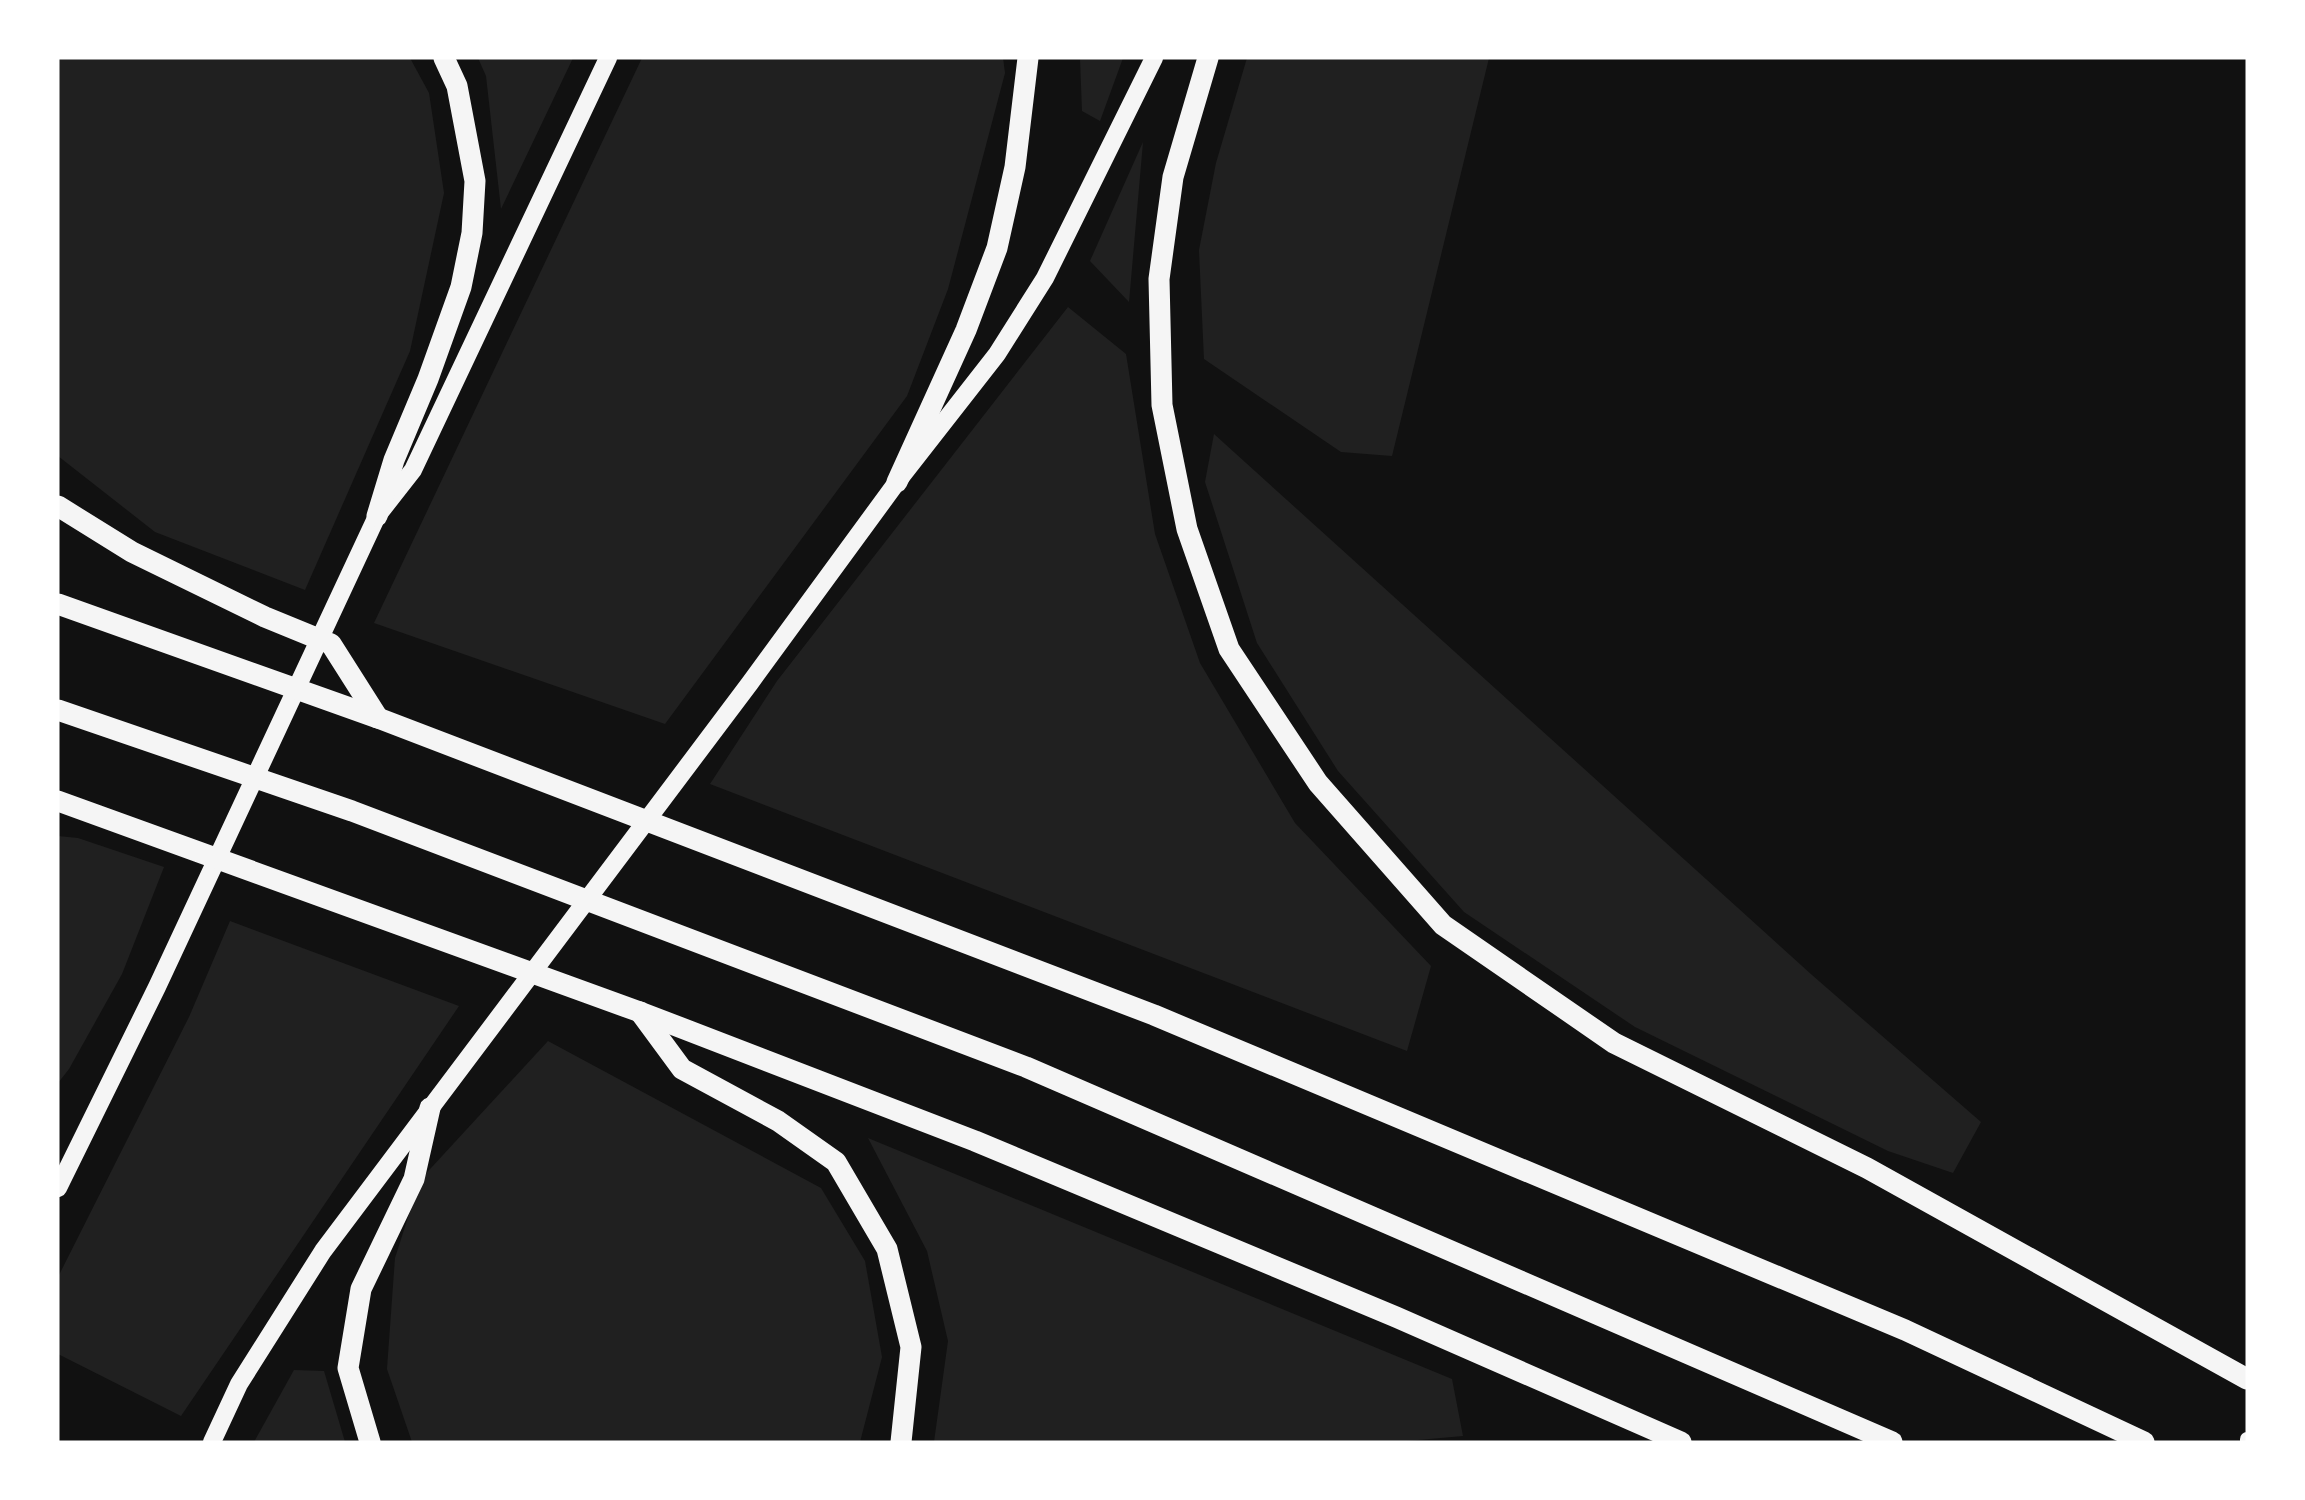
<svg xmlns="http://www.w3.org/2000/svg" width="2305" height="1500" viewBox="0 0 2305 1500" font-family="'Golos Text',sans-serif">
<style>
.green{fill:#202020}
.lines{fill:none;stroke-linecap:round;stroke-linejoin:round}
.secondary{stroke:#f5f5f5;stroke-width:14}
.primary{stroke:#f5f5f5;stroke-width:18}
.motorway{stroke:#f5f5f5;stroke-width:21}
</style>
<rect width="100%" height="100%" fill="#111"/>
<g class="green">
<polygon points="58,58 410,58 429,93 444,193 410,351 305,590 155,532 58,456"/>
<polygon points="478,58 573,58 501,209 486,76"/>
<polygon points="642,58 1003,58 1005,73 948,289 907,396 665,724 374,623"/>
<polygon points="1080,58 1123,58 1100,121 1082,111"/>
<polygon points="1247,58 1489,58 1392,456 1341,452 1204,359 1199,250 1216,163"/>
<polygon points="1143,142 1129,302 1090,261"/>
<polygon points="1068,307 1126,354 1155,534 1200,663 1295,823 1431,966 1407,1051 710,784 777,681"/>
<polygon points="1214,434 1812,975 1981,1122 1953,1173 1888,1151 1635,1027 1464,912 1338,771 1257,643 1205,482"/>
<polygon points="58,836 78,838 164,867 122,974 69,1069 58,1083"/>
<polygon points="230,921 459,1006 181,1416 58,1354 58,1277 189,1017"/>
<polygon points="548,1041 821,1188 865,1261 882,1357 860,1442 412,1442 387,1369 395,1258 420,1180"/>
<polygon points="868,1138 1452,1379 1463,1436 1396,1442 934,1442 948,1341 927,1251"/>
<polygon points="294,1370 324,1371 345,1442 254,1442"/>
</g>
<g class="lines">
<polyline class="secondary" points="2247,1442 2247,1439"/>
<g class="primary">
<polyline points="58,1188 157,987 377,516 413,470 608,58"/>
<polyline points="212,1442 239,1384 323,1251 750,683 897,482 997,354 1045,278 1154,58"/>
</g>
<g class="motorway">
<polyline points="1208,58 1173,177 1159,279 1162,405 1187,529 1229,649 1318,783 1443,925 1614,1043 1867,1168 2247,1379"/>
<polyline points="897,482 966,330 997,248 1015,167 1028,58"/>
<polyline points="58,506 132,552 265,617 331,644 378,718"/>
<polyline points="377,516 394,460 428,379 461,287 472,233 475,181 457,86 444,58"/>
<polyline points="58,604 378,718 1154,1015 1905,1330 2144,1442"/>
<polyline points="58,710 352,811 1026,1067 1892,1442"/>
<polyline points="58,801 640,1012 975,1141 1396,1317 1681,1442"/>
<polyline points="640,1012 682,1069 778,1121 836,1162 887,1249 911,1347 901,1442"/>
<polyline points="370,1442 348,1368 361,1289 414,1179 430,1108"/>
</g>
</g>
<rect width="2305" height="1500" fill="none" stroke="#ffffff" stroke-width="119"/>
</svg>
